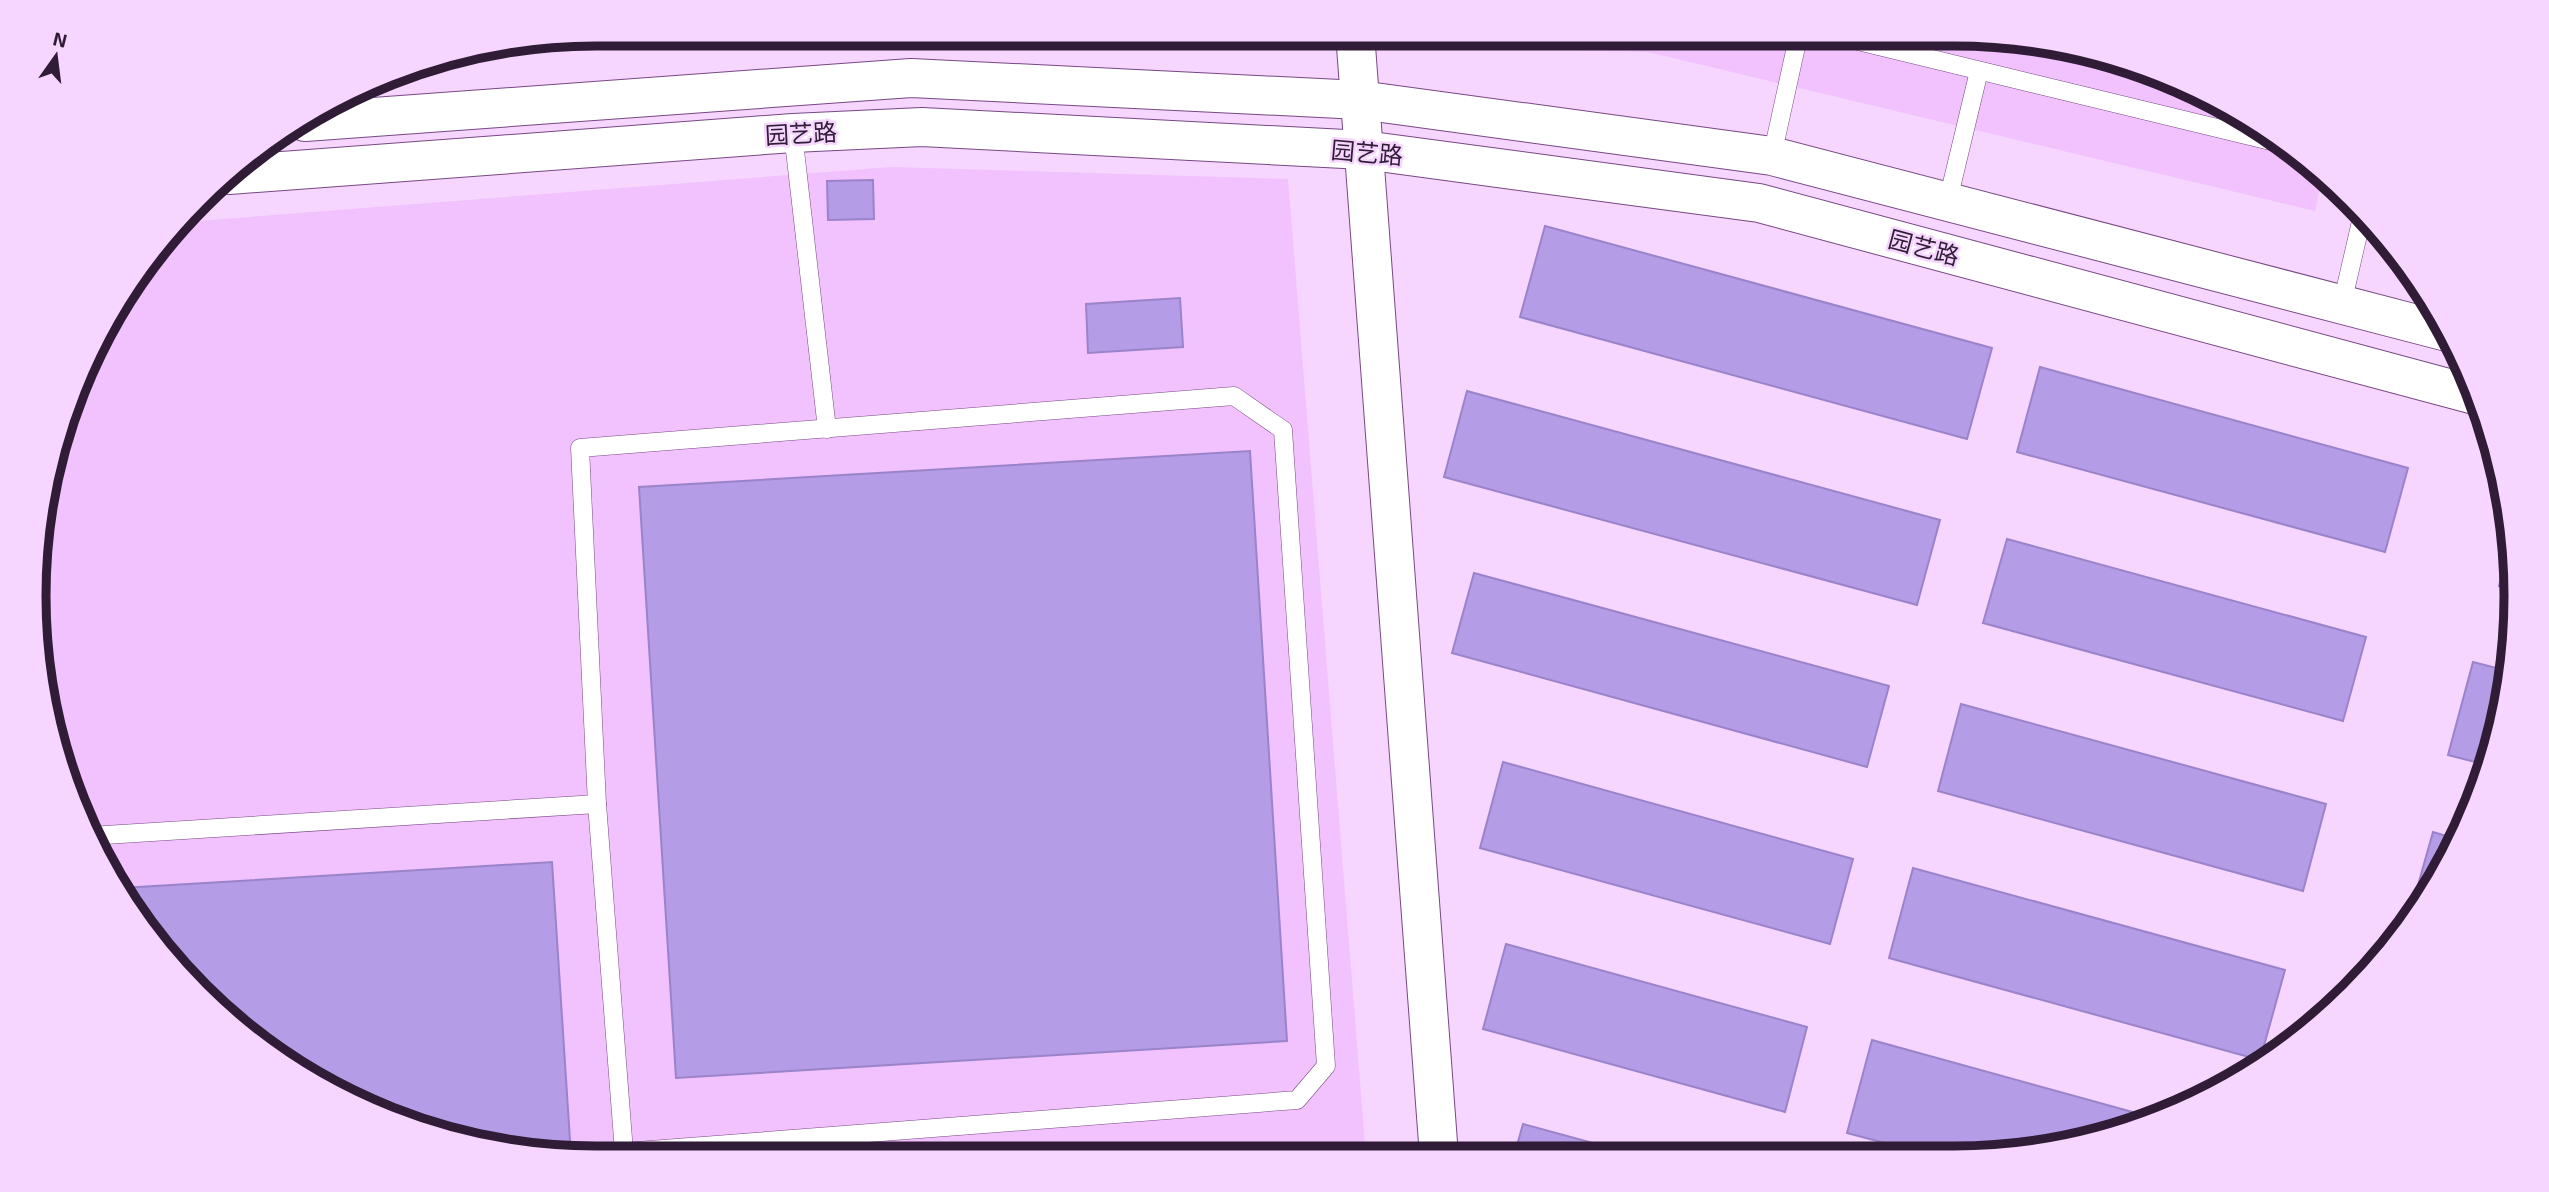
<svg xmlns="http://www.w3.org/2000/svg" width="2549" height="1192" viewBox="0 0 2549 1192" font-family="'Exo 2','Noto Sans SC',sans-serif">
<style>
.built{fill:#f1c2fe}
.building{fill:#b49ce6;stroke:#9b83cb;stroke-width:2}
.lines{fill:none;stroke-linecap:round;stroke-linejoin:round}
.lane-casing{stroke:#774884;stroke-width:19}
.secondary-casing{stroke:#774884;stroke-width:40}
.lane{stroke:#fff;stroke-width:18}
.secondary{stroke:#fff;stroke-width:38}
.labels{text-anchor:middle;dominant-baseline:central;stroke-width:5;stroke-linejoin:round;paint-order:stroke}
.street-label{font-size:24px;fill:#301c36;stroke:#f6d6fe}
.rim{fill:none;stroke:#301c36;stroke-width:9}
</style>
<rect width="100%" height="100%" fill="#f6d6fe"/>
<g class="built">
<polygon points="1423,33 1953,33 2063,44 2169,76 2266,128 2323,175 2315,211 1648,52 1424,46"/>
<polygon points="891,167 1288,179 1366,1156 596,1159 486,1148 198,994 91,845 38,670 44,486 76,381 128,284 185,222"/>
</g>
<g class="building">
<polygon points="873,180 874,219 828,220 827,181"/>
<polygon points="1545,226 1992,348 1967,439 1520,317"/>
<polygon points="1180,298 1183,347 1088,353 1086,304"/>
<polygon points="2040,367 2408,468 2385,552 2017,452"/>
<polygon points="1467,391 1940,520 1917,605 1444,477"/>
<polygon points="1250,451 1287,1041 676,1078 639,487"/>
<polygon points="2007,539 2366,637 2343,721 1983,623"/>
<polygon points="2511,543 2515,590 2499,586"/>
<polygon points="1474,573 1889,686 1867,767 1452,653"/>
<polygon points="2473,662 2508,671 2505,706 2487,765 2448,755"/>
<polygon points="1961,704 2326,804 2303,891 1938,791"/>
<polygon points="1503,762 1853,859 1830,944 1480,848"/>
<polygon points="2433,832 2457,839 2408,924 2407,924"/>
<polygon points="552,862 571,1156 486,1148 380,1116 283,1064 198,994 122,888"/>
<polygon points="1913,868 2285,970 2260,1060 1889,958"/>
<polygon points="1506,944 1807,1027 1785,1112 1483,1029"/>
<polygon points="1872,1040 2158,1119 2027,1154 1926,1154 1847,1133"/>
<polygon points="1523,1124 1637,1155 1514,1156"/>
</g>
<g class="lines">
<g class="lane-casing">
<g id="lane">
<polyline points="1825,33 2283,144"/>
<polyline points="793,133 827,429"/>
<polyline points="1772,156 1799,33"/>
<polyline points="1948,200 1979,71"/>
<polyline points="2342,304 2363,213"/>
<polyline points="89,836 597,804"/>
<polyline points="624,1152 1297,1100 1326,1066 1283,430 1234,396 580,448 597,804 624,1152 625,1159"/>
</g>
</g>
<g class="secondary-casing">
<g id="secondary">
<polyline points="1355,33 1439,1156"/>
<polyline points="305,122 911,78 1360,100 1772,156 2447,332"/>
<polyline points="229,175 793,133 922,127 1364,150 1759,203 2478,396"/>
</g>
</g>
<use href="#lane" class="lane"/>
<use href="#secondary" class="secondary"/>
</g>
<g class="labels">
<g class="street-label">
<text transform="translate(801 133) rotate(-3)">园艺路</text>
<text transform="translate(1367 152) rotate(5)">园艺路</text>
<text transform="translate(1924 247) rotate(15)">园艺路</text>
</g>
</g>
<path d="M0 0H2549V1192H0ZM596 46H1954A550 550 0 0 1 2504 596V596A550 550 0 0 1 1954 1146H596A550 550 0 0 1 46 596V596A550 550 0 0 1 596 46Z" fill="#f6d6fe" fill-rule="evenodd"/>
<path class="rim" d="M596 46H1954A550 550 0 0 1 2504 596V596A550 550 0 0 1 1954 1146H596A550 550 0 0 1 46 596V596A550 550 0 0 1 596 46Z"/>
<g transform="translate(56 56) rotate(14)" stroke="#f6d6fe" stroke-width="5" paint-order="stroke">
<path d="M0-5L12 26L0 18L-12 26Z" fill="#301c36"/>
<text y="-10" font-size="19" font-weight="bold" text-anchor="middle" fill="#301c36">N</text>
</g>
</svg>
